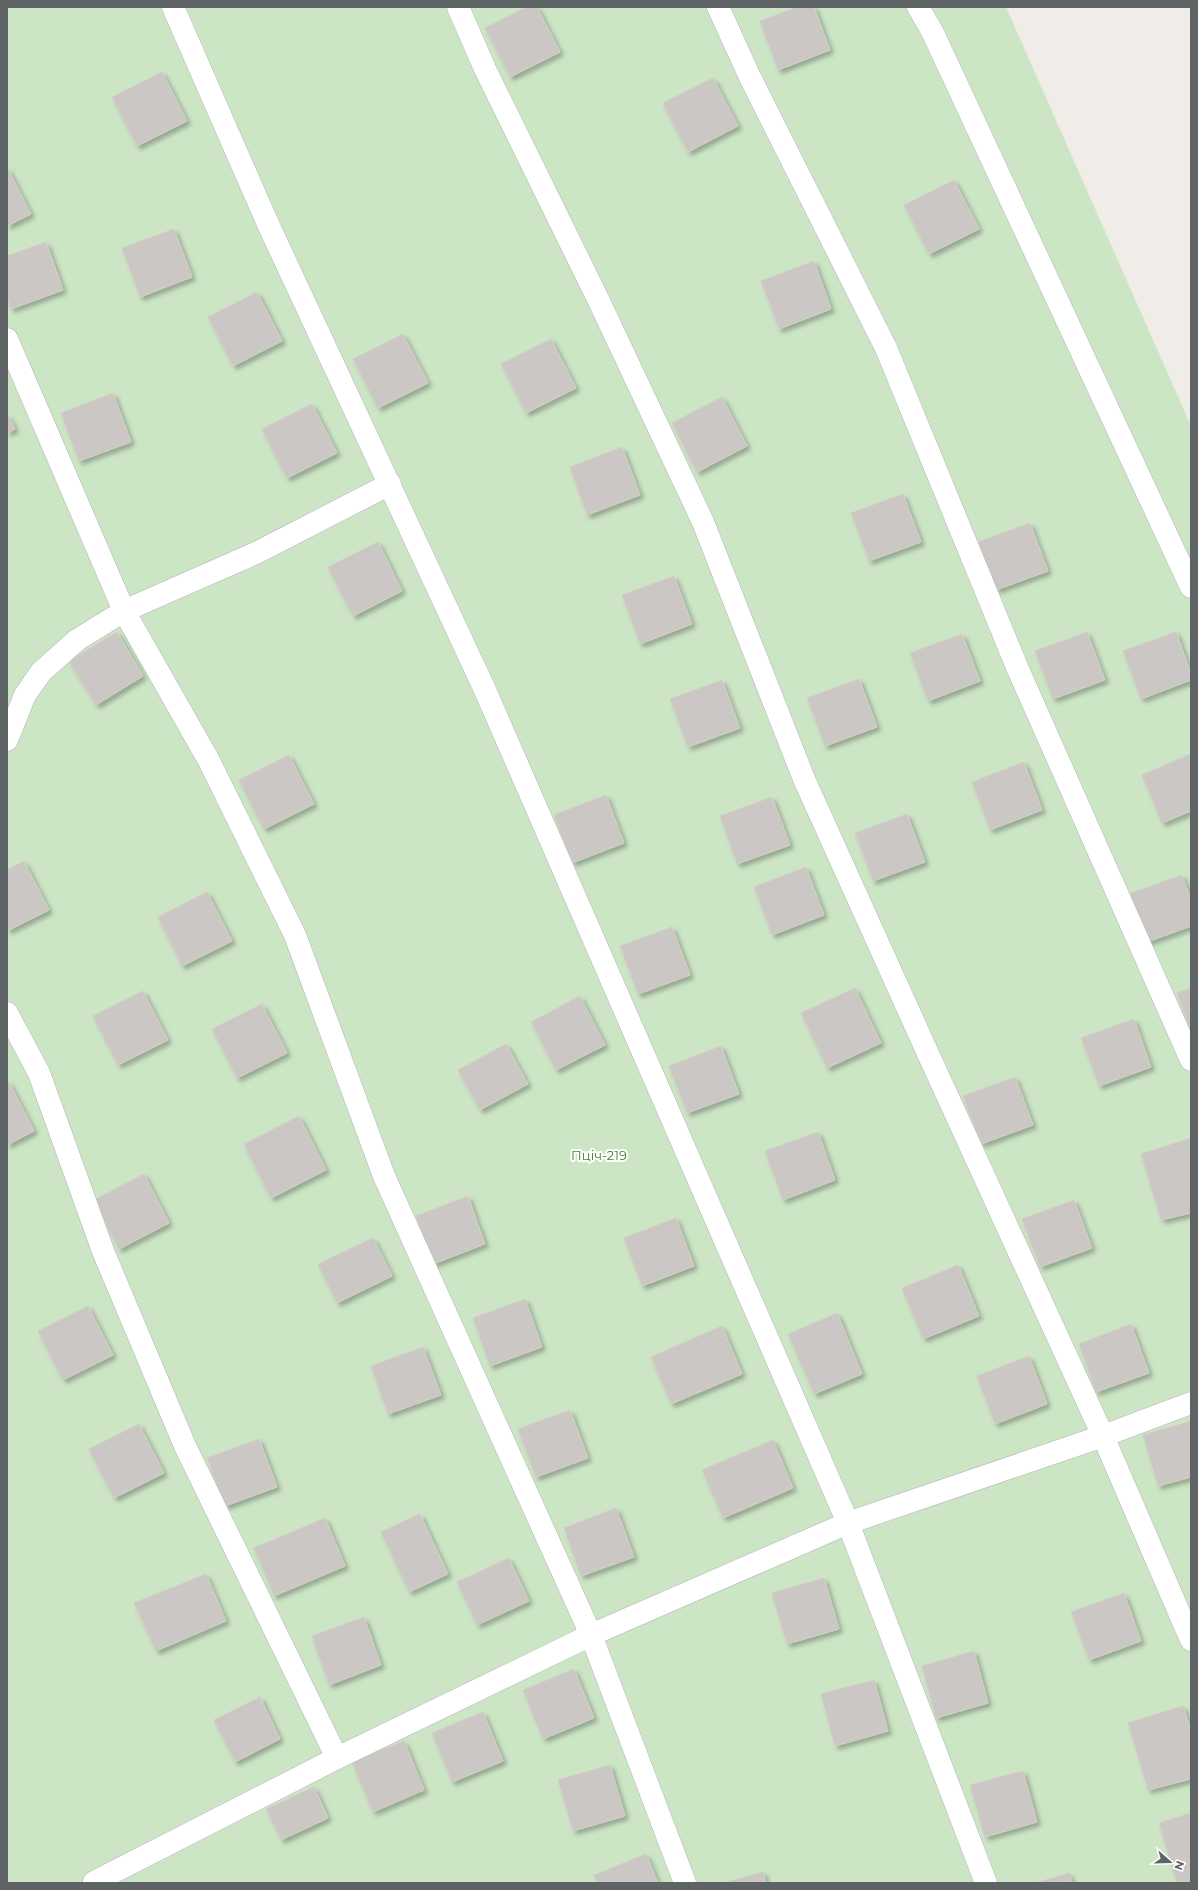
<svg xmlns="http://www.w3.org/2000/svg" width="1198" height="1890" viewBox="0 0 1198 1890" font-family="Montserrat,sans-serif">
<style>
.green{fill:#cce5c5}
.building{fill:#cbc7c4;stroke:#d4cdc5;filter:url(#shadow)}
.lines{fill:none;stroke-linecap:round;stroke-linejoin:round}
.minor-casing{stroke:#b2b5b8;stroke-width:23}
.minor{stroke:#fff;stroke-width:22}
.labels{text-anchor:middle;dominant-baseline:central;stroke-width:4;stroke-linejoin:round;paint-order:stroke}
.park-label{font-size:13px;fill:#45823a;stroke:#fff}
</style>
<defs>
<filter id="shadow"><feDropShadow dx="3.5" dy="3.5" stdDeviation="2" flood-color="#0004"/></filter>
</defs>
<rect width="100%" height="100%" fill="#f0ece7"/>
<polygon class="green" points="7,7 1006,7 1191,426 1191,1883 7,1883"/>
<g class="building">
<polygon points="527,7 537,7 560,52 510,77 485,28"/>
<polygon points="798,7 814,7 830,50 778,70 760,21"/>
<polygon points="162,72 187,121 137,146 112,97"/>
<polygon points="713,78 738,126 688,152 663,103"/>
<polygon points="7,167 31,214 7,226"/>
<polygon points="954,180 979,229 929,254 904,205"/>
<polygon points="174,229 192,277 140,297 122,248"/>
<polygon points="46,242 63,290 11,309 7,297 7,256"/>
<polygon points="814,261 831,309 779,329 761,281"/>
<polygon points="257,292 282,341 233,366 208,317"/>
<polygon points="403,334 428,383 378,408 353,359"/>
<polygon points="551,339 576,388 526,413 501,364"/>
<polygon points="113,393 131,442 79,461 61,413"/>
<polygon points="722,397 747,446 697,472 672,423"/>
<polygon points="312,404 337,453 287,478 262,429"/>
<polygon points="7,414 15,429 7,433"/>
<polygon points="622,447 640,495 587,515 570,467"/>
<polygon points="903,494 921,542 869,561 851,513"/>
<polygon points="1030,523 1048,571 996,590 978,542"/>
<polygon points="378,542 402,591 353,616 328,567"/>
<polygon points="674,576 692,624 640,644 622,595"/>
<polygon points="117,632 143,676 96,705 69,661"/>
<polygon points="1087,632 1105,680 1053,699 1035,651"/>
<polygon points="1176,632 1191,673 1191,680 1141,699 1123,651"/>
<polygon points="962,634 980,681 928,701 910,653"/>
<polygon points="859,679 877,727 825,746 807,698"/>
<polygon points="722,680 740,728 688,747 670,699"/>
<polygon points="1191,754 1191,811 1162,823 1142,775"/>
<polygon points="289,755 314,804 264,829 239,780"/>
<polygon points="1024,762 1042,810 990,830 972,782"/>
<polygon points="606,795 624,843 572,863 554,815"/>
<polygon points="772,797 790,845 737,864 720,816"/>
<polygon points="907,814 925,862 873,881 855,833"/>
<polygon points="24,861 49,910 7,931 7,870"/>
<polygon points="806,867 824,915 772,935 754,887"/>
<polygon points="1182,875 1191,900 1191,926 1147,942 1129,894"/>
<polygon points="207,892 232,941 182,966 158,917"/>
<polygon points="672,927 690,975 638,994 620,946"/>
<polygon points="855,988 881,1043 827,1068 801,1013"/>
<polygon points="1191,988 1191,1031 1177,993"/>
<polygon points="143,991 168,1040 118,1065 93,1016"/>
<polygon points="580,996 605,1045 556,1070 531,1022"/>
<polygon points="262,1004 287,1053 237,1078 212,1029"/>
<polygon points="1134,1019 1151,1067 1099,1086 1081,1038"/>
<polygon points="506,1044 528,1084 480,1110 458,1070"/>
<polygon points="721,1046 739,1094 687,1113 669,1066"/>
<polygon points="1015,1077 1033,1125 981,1144 963,1096"/>
<polygon points="9,1082 34,1131 7,1145 7,1083"/>
<polygon points="299,1116 326,1170 271,1198 244,1144"/>
<polygon points="818,1132 835,1180 783,1200 765,1151"/>
<polygon points="1191,1138 1191,1213 1161,1220 1141,1154"/>
<polygon points="144,1174 169,1223 119,1249 94,1200"/>
<polygon points="468,1196 485,1244 433,1264 416,1216"/>
<polygon points="1074,1200 1092,1248 1040,1267 1022,1219"/>
<polygon points="676,1218 694,1266 642,1286 624,1238"/>
<polygon points="373,1238 392,1276 337,1303 318,1264"/>
<polygon points="958,1265 979,1316 923,1339 902,1288"/>
<polygon points="525,1299 542,1347 490,1366 473,1318"/>
<polygon points="88,1306 113,1355 63,1380 38,1331"/>
<polygon points="837,1313 862,1374 814,1394 788,1334"/>
<polygon points="1131,1324 1149,1373 1096,1392 1079,1344"/>
<polygon points="722,1326 742,1374 671,1404 651,1357"/>
<polygon points="423,1347 441,1395 388,1414 371,1366"/>
<polygon points="1029,1356 1047,1404 995,1424 977,1376"/>
<polygon points="570,1410 588,1458 536,1477 518,1429"/>
<polygon points="1191,1421 1191,1477 1158,1486 1143,1435"/>
<polygon points="139,1424 164,1473 114,1498 89,1449"/>
<polygon points="259,1439 277,1487 225,1506 207,1458"/>
<polygon points="773,1440 793,1488 723,1518 702,1470"/>
<polygon points="616,1508 634,1557 581,1576 564,1528"/>
<polygon points="420,1514 448,1574 409,1592 381,1532"/>
<polygon points="325,1518 345,1566 274,1596 254,1548"/>
<polygon points="509,1558 529,1601 477,1625 457,1582"/>
<polygon points="206,1574 226,1621 156,1651 134,1603"/>
<polygon points="824,1578 839,1629 787,1644 772,1593"/>
<polygon points="1124,1593 1141,1641 1089,1660 1071,1612"/>
<polygon points="364,1617 381,1665 329,1685 312,1636"/>
<polygon points="974,1651 988,1703 936,1718 922,1666"/>
<polygon points="574,1669 594,1718 543,1739 523,1690"/>
<polygon points="874,1680 888,1731 835,1746 821,1694"/>
<polygon points="260,1697 280,1739 235,1762 214,1720"/>
<polygon points="1183,1706 1191,1731 1191,1779 1148,1790 1128,1723"/>
<polygon points="483,1712 503,1761 452,1782 432,1733"/>
<polygon points="404,1741 424,1790 373,1812 352,1762"/>
<polygon points="610,1765 625,1816 573,1831 558,1780"/>
<polygon points="1023,1771 1037,1822 985,1837 970,1785"/>
<polygon points="314,1787 328,1818 281,1840 266,1809"/>
<polygon points="1191,1813 1191,1883 1177,1883 1159,1823"/>
<polygon points="646,1854 658,1883 597,1883 594,1875"/>
<polygon points="763,1872 766,1883 723,1883"/>
<polygon points="1069,1873 1072,1883 1036,1883"/>
</g>
<g class="lines">
<g class="minor-casing">
<g id="minor">
<polyline points="173,7 268,224 485,690 848,1523 986,1883"/>
<polyline points="458,7 485,69 598,299 703,522 804,779 930,1058 1103,1436 1191,1640"/>
<polyline points="718,7 749,75 886,348 1017,667 1191,1060"/>
<polyline points="918,7 932,31 1191,587"/>
<polyline points="7,339 124,611 208,759 295,935 384,1176 591,1635 685,1883"/>
<polyline points="7,740 25,695 41,672 77,640 124,611 258,552 390,484"/>
<polyline points="7,1013 39,1073 103,1251 185,1446 337,1758"/>
<polyline points="94,1882 337,1758 591,1635 848,1523 1103,1436 1191,1403"/>
</g>
</g>
<use href="#minor" class="minor"/>
</g>
<g class="labels">
<g class="park-label">
<text x="599" y="1155">Пціч-219</text>
</g>
</g>
<rect width="1198" height="1890" fill="none" stroke="#5e6366" stroke-width="16"/>
<g transform="translate(1170 1862) rotate(110)" stroke="#ffffff" stroke-width="3" paint-order="stroke">
<path d="M0-3L7 15L0 10L-7 15Z" fill="#5e6366"/>
<text y="-6" font-size="11" font-weight="bold" text-anchor="middle" fill="#5e6366">N</text>
</g>
</svg>
